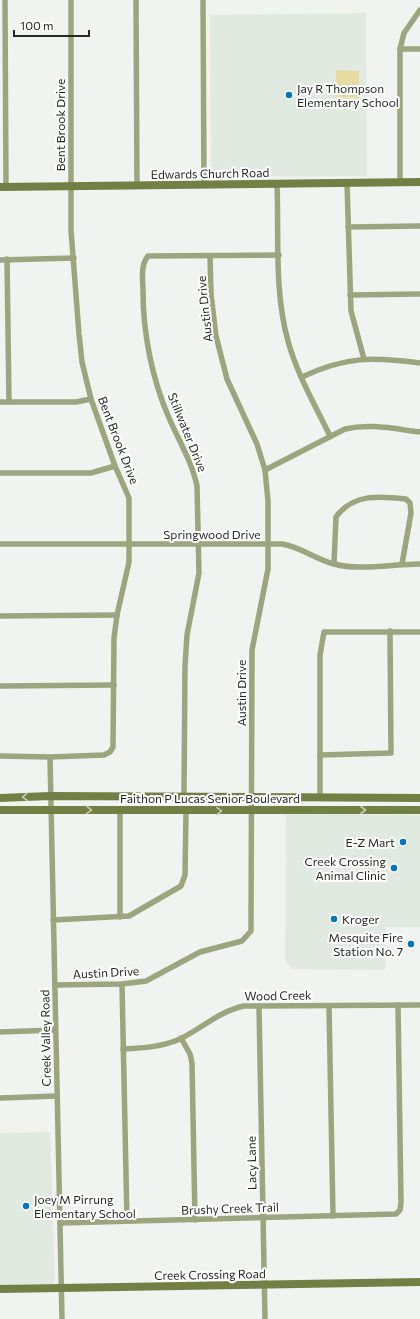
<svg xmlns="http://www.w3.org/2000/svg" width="420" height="1319" viewBox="0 0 420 1319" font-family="Commissioner,sans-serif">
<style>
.built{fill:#e1eae0}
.green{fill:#e6dba0}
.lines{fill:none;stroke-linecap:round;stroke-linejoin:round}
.street{stroke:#9ba67e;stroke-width:5.5}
.secondary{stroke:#728045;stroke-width:8}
.oneway{stroke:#c7ccb5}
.poi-dot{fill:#0077c0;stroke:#fff;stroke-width:1.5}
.labels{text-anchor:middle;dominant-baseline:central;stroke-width:4;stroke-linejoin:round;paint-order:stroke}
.poi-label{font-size:12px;fill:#262726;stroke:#fff;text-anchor:start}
.street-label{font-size:12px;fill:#262726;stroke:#fff}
</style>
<rect width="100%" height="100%" fill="#f0f3ef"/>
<g class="built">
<polygon points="366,13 367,176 211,177 210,15"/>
<polygon points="286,814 420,815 420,927 386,927 385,970 293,969 285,961"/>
<polygon points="50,1132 55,1280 52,1284 0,1286 0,1133"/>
</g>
<polygon class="green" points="336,70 359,71 359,98 335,97"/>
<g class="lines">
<g class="street">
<polyline points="5,0 6,187"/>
<polyline points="136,0 137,186"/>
<polyline points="203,0 204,185"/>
<polyline points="400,49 420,49"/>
<polyline points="347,183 351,311 364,359"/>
<polyline points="400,183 400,49 404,33 420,10"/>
<path d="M277,184C279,234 274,292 288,341C297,374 315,405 330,436"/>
<polyline points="348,227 420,226"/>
<polyline points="7,259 9,402"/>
<polyline points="0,260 74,258"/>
<polyline points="350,295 420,294"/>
<path d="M302,377C346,356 373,357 420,363"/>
<polyline points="0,402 76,402 91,399"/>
<path d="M265,470L345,429C370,423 395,429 420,432"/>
<polyline points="0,473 91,473 115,466"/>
<path d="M0,544H282C301,547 315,559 334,564C360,571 393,564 420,564"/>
<path d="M334,564L336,517C353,493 381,496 406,499L410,503L411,513L402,564"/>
<polyline points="0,616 117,615"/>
<polyline points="0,686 114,685"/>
<polyline points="320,755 391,753 390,631"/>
<polyline points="0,756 50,757 104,755 110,752 113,747 114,638 117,615 129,562 129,498 115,466 91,399 82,362 79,334 71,230 71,0"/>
<polyline points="50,757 62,1319"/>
<path d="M184,798L185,666L187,635L199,573L197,486C192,462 179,441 169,418C152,379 143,333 143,291C143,279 140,266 148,256L279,255"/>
<polyline points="320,798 320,655 324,632 420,632"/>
<polyline points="120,811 120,917"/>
<polyline points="53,920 129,916 181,886 185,875 186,811"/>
<polyline points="122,984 127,1221"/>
<polyline points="55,985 122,984 146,981 200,952 242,941 251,931 252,650 268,569 268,501 265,470 257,444 227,379 216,336 211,294 210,256"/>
<polyline points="259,1006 265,1319"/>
<polyline points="329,1006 333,1216"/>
<polyline points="0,1032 55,1030"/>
<polyline points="181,1038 190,1054 192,1063 195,1220"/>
<path d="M123,1049C143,1048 162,1047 180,1039C202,1028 220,1011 244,1006L420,1005"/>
<polyline points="0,1098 57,1096"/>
<polyline points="60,1223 396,1214 400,1210 401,1203 398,1005"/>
</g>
<g class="secondary">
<polyline points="0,187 420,182"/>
<polyline points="0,798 50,796 420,798"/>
<polyline points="0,810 420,810"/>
<polyline points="0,1289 420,1282"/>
</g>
</g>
<defs><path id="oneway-chevron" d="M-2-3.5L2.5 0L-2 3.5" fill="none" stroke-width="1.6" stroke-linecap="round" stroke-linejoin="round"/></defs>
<g class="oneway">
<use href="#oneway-chevron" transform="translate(25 797) rotate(178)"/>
<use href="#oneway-chevron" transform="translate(89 810) rotate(1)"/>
<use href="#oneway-chevron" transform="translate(363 810)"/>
<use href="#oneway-chevron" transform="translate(219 811) rotate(-1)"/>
</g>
<g class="poi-dot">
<circle cx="289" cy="95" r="4"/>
<circle cx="403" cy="842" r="4"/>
<circle cx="394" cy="868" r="4"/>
<circle cx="334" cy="919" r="4"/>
<circle cx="411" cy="944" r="4"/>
<circle cx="26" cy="1206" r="4"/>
</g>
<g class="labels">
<g class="poi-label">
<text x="297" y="88">Jay R Thompson<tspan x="297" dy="14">Elementary School</tspan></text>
<text x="395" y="842" text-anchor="end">E-Z Mart</text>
<text x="386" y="861" text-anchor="end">Creek Crossing<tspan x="386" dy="14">Animal Clinic</tspan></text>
<text x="342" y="919">Kroger</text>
<text x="403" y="937" text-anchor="end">Mesquite Fire<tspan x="403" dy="14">Station No. 7</tspan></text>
<text x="34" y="1199">Joey M Pirrung<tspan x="34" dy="14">Elementary School</tspan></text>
</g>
<g class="street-label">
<text transform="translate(60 125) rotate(-90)">Bent Brook Drive</text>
<text transform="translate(210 173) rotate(-1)">Edwards Church Road</text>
<text transform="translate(204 309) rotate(-96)">Austin Drive</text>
<text transform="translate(188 432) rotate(68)">Stillwater Drive</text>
<text transform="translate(119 440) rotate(69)">Bent Brook Drive</text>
<text x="212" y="534">Springwood Drive</text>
<text transform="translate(241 693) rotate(-90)">Austin Drive</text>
<text x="210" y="798">Faithon P Lucas Senior Boulevard</text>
<text transform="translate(106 972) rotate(-3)">Austin Drive</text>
<text transform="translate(278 995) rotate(-1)">Wood Creek</text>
<text transform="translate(45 1038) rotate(-91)">Creek Valley Road</text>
<text transform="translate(251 1163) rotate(-91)">Lacy Lane</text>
<text transform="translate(230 1208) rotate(-2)">Brushy Creek Trail</text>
<text transform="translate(210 1274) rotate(-1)">Creek Crossing Road</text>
</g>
</g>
<path d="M14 30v6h75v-6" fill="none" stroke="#262726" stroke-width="2"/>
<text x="20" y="30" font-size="12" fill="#262726" stroke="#ffffff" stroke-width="3" paint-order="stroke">100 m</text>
</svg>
